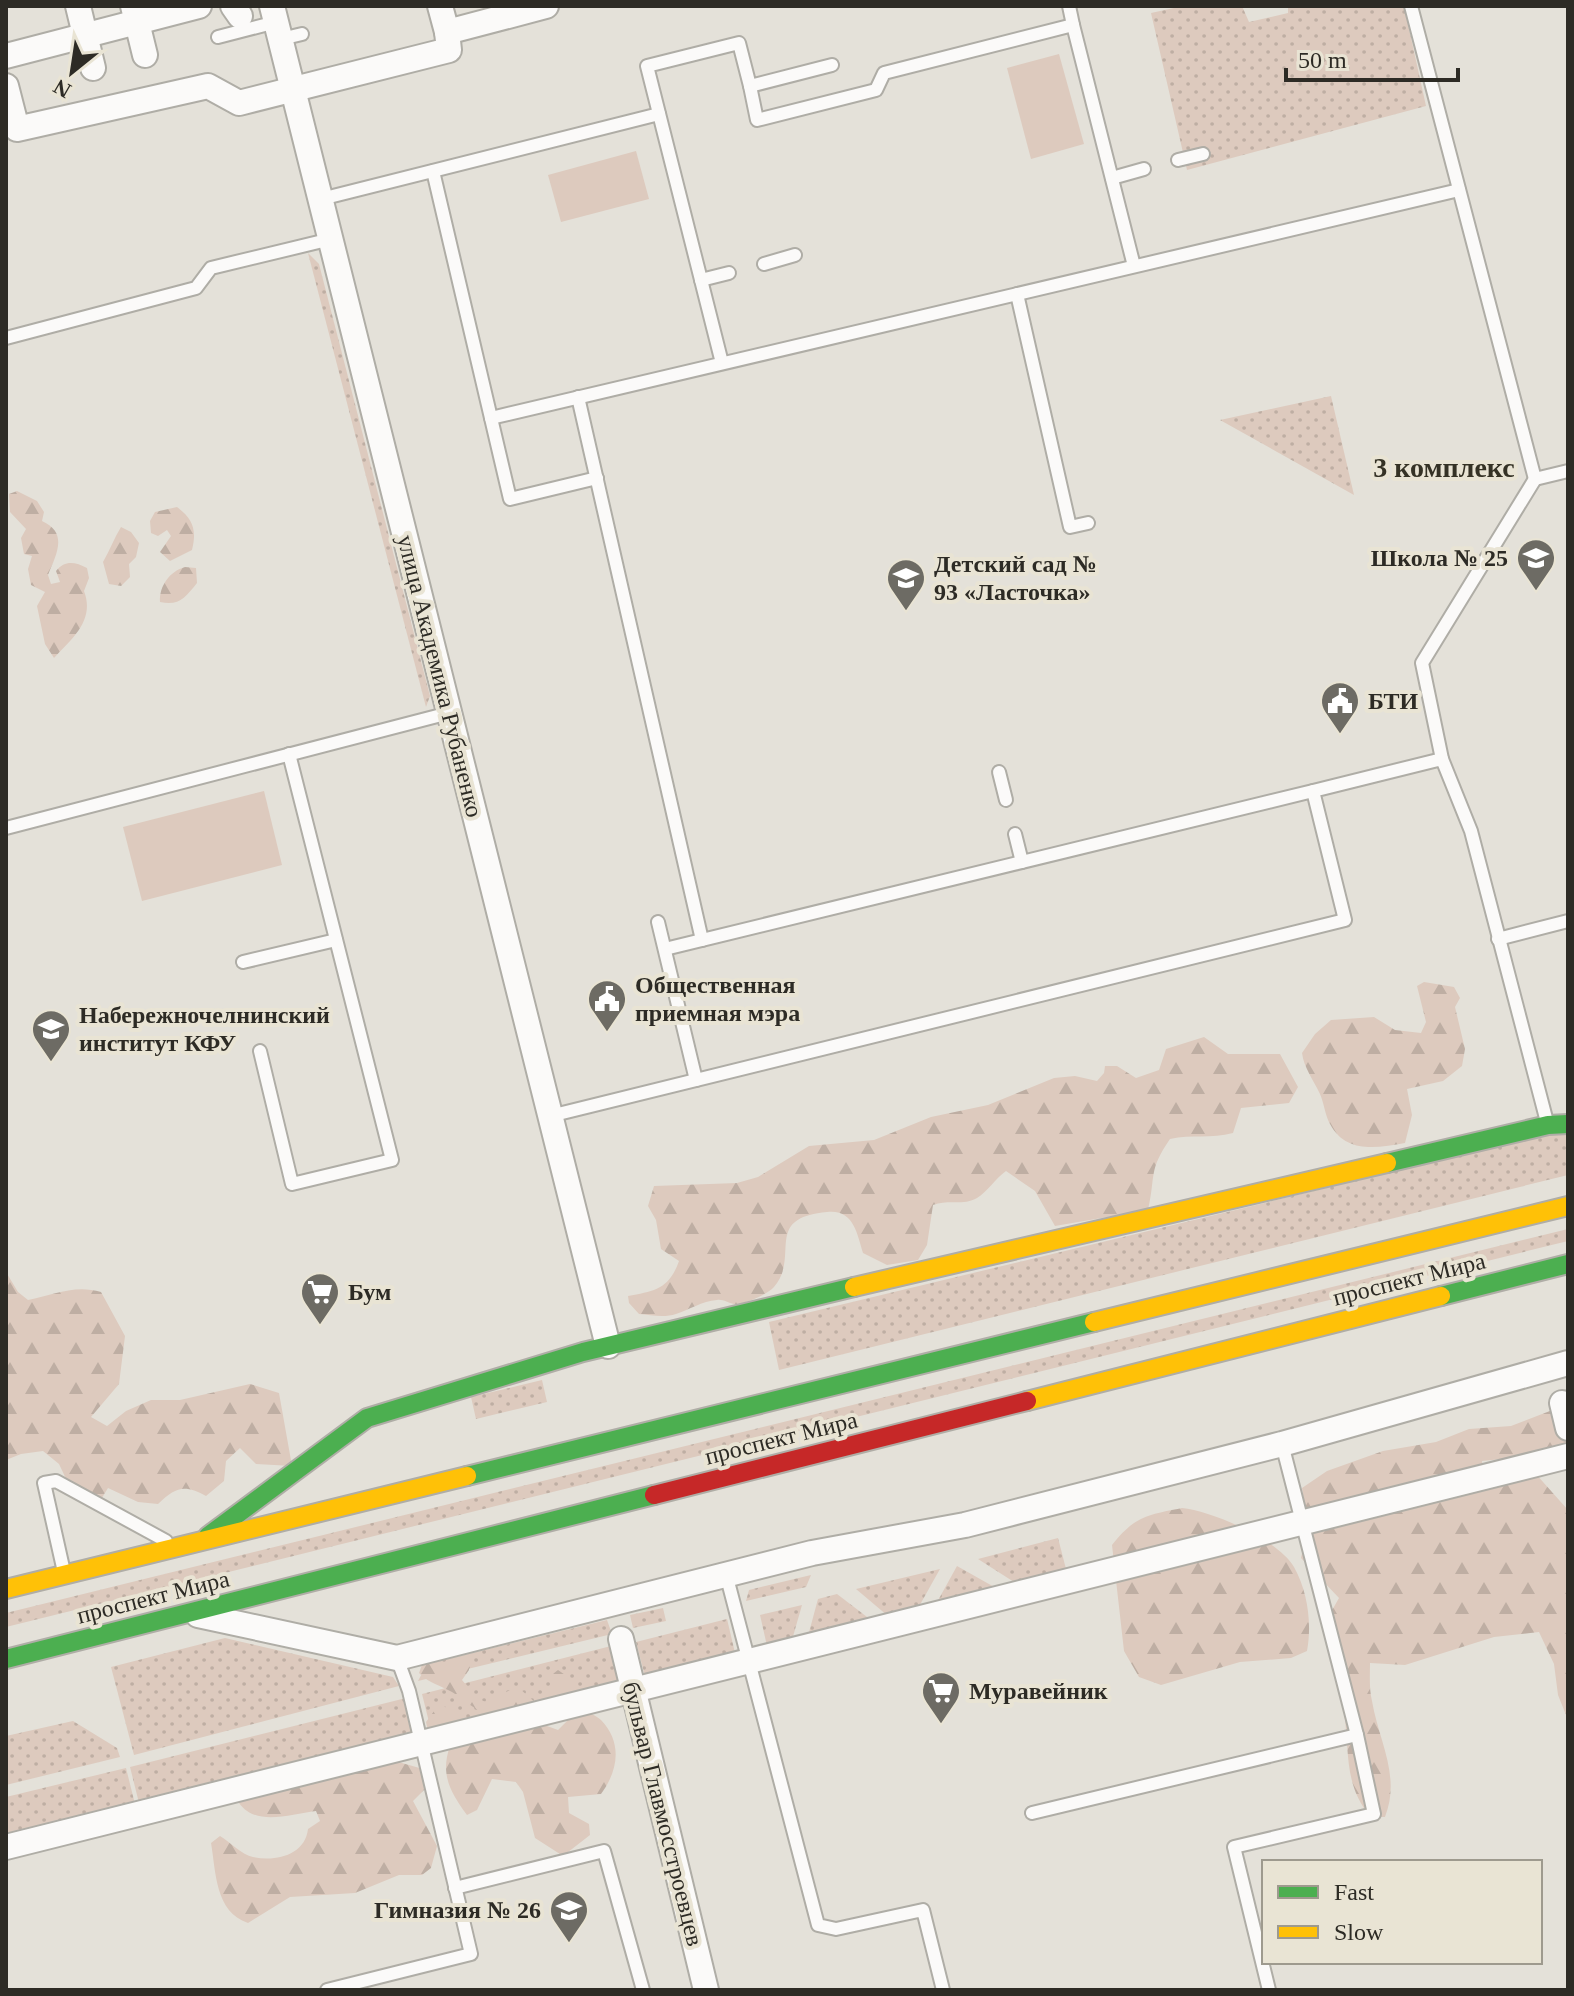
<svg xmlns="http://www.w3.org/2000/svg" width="1574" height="1996" viewBox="0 0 1574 1996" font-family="'Times New Roman',serif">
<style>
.grass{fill:url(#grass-dots)}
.forest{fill:url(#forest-firs)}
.pitch{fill:#ddcabe}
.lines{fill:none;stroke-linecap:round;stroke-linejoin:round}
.lane-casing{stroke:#afada6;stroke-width:16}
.street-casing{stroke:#afada6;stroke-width:28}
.fast-casing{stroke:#afada6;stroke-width:22}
.slow-casing{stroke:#afada6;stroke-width:22}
.jam-casing{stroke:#afada6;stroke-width:22}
.lane{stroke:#fbfaf9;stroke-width:12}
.street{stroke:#fbfaf9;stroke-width:24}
.fast{stroke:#4caf50;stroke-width:18}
.slow{stroke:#ffc107;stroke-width:18}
.jam{stroke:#c62828;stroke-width:18}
.labels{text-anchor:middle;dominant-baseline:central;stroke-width:8;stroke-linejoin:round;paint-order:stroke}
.poi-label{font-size:24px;font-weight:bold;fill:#2d2b25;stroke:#e9e4d4;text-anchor:start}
.street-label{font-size:24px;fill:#2d2b25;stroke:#e9e4d4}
.quarter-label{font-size:28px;font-weight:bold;fill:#353225;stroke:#e9e4d4}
</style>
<defs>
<pattern id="grass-dots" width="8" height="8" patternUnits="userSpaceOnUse" patternTransform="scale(2)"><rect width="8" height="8" fill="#ddcabe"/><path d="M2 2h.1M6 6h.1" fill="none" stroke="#beaea3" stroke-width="1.8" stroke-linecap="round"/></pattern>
<pattern id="forest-firs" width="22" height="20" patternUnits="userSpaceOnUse" patternTransform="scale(2)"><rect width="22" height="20" fill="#ddcabe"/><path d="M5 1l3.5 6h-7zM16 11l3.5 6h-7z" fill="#beaea3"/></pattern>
</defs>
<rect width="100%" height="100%" fill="#e4e1d9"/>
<g class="grass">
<polygon points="1183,6 1242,6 1249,22 1288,13 1288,6 1404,6 1426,106 1187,170 1151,13"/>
<polygon points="308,253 319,264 430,696 426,707"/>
<polygon points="1331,396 1354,495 1220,420"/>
<polygon points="1568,1130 1568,1175 779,1370 769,1322"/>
<polygon points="1568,1229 1568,1241 6,1627 6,1613"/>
<polygon points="542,1380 547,1402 476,1419 471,1397"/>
<polygon points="1058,1538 1066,1569 1014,1582 978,1559"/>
<polygon points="957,1566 996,1588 936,1604"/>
<polygon points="940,1569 917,1610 888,1616 856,1589"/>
<polygon points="811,1575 806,1587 746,1601 749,1590"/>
<polygon points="837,1594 871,1620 808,1636 818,1599"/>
<polygon points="802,1605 792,1640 767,1646 760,1615"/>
<polygon points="663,1608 666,1621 633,1628 630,1615"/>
<polygon points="727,1619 736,1657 646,1680 636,1642"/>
<polygon points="607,1620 612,1634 418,1681 427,1664"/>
<polygon points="225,1638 393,1677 399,1686 134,1755 111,1667"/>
<polygon points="615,1645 625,1685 432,1734 422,1694"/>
<polygon points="406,1698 416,1738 140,1807 130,1767"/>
<polygon points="73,1721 117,1748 120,1757 6,1785 6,1736"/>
<polygon points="126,1768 136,1808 6,1840 6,1797"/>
</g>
<g class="forest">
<path d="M17,491L37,501L44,512L42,521C69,533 56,555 48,575L51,584L60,582L56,571C65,560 75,562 87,568L89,578L84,591C95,620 73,638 54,658L45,644L37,606L45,592L31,585L28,569L32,556L24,554L21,538L26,529L10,512L9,494Z"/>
<path d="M177,507C193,519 197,530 192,550L170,561L160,552L171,536L167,530L158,536L151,533L150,521L155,512Z"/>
<path d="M121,527L131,532L139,543L136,557L129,564L130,577L121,586L109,584L103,562C110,550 114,538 121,527Z"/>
<path d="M185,567L196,568L197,583C185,598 179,606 160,602C159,586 170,571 185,567Z"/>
<path d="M1424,982L1454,987L1460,998L1455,1007L1465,1049L1462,1066L1443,1081L1407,1089L1412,1115L1405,1143C1377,1148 1346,1154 1330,1124C1325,1115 1324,1103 1320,1094C1313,1079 1304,1068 1302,1053L1315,1034L1331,1020L1374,1017L1395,1030L1421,1033L1426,1022L1417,986Z"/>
<path d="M1204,1037L1228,1054H1280L1298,1087L1289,1103L1241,1108L1233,1133C1211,1139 1192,1134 1170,1139C1148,1171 1156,1175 1148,1210L1055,1226L1035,1191L1006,1171C996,1178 987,1192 977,1198C964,1206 948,1199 933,1205L927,1245L918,1260L887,1265L863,1253C857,1234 854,1209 827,1212C762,1218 801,1256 774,1287C768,1294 743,1305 734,1304C728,1303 723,1299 717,1300C702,1301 689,1310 676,1314C664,1318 651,1315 639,1314L629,1303L628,1296C655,1291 669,1289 679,1261L661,1249L656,1220L648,1206L654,1186L737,1183L758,1177L809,1146L874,1140L931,1117L988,1105L1054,1078L1075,1076L1097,1081L1104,1073L1105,1066H1117L1136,1078L1159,1070L1166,1049Z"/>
<path d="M6,1272L18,1292L28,1300C53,1295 75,1284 101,1292L125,1336L119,1384L91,1417L107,1426L126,1411L151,1400H180L250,1384L279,1393L292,1466L256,1464L240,1448L226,1461L224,1481L206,1496C184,1484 176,1487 158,1504L138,1502L108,1488L97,1506L68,1483L59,1464L43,1451L21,1454L6,1460Z"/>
<path d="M1568,1404V1452L1482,1461L1483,1470L1535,1473L1568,1510V1720L1558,1695L1554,1664L1539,1632L1494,1637L1405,1665L1370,1663C1370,1675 1369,1689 1372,1701C1379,1742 1401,1776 1385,1817H1371C1343,1785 1350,1751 1344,1712C1340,1681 1333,1651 1326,1621L1339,1598L1301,1558L1308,1526L1302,1488L1327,1471L1383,1451L1436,1442L1469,1429L1511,1426Z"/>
<path d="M1182,1508C1213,1511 1278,1540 1294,1567C1308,1592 1312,1624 1307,1651L1291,1658L1240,1662L1161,1685L1139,1677L1124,1651L1112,1545C1135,1516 1147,1515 1182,1508Z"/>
<path d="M457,1657L469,1659V1670L462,1680L478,1699L489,1703L508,1691L520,1689L537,1704L547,1726L558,1730L567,1721L551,1689L549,1677L558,1670C581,1685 572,1686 581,1705C584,1711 596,1715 601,1720C623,1743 618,1771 601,1794L568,1797L569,1813L589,1824L590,1835L563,1856L535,1838L523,1792L516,1782L492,1779L477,1810L467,1815C450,1792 440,1774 450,1746L429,1735L426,1722L440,1703L459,1717L460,1728L490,1717C475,1710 465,1700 452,1692C440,1685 430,1684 419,1673L423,1662H446Z"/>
<path d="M395,1761L430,1771L431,1783L413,1801L437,1846L431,1868L422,1875H399L355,1893L290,1897L248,1923C215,1912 216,1872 211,1843L220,1836C230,1842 242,1855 253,1857C276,1862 305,1855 308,1829L320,1821L316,1811C290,1814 256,1827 239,1803L243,1792Z"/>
</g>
<g class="pitch">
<polygon points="1059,54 1084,144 1031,159 1007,68"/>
<polygon points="636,151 649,199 561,222 548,175"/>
<polygon points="264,791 282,865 142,901 123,827"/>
</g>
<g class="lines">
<g class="lane-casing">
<g id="lane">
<polyline points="1069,6 1073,25"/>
<polyline points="1411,6 1535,479 1568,471"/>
<polyline points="218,37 276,22"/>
<polyline points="281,39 302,34"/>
<polyline points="750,86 757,120 876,90 884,73 1073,25 1134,266"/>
<polyline points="1178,160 1203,154"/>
<polyline points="433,171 510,499 597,478"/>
<polyline points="1112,178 1144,169"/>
<polyline points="321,199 659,114"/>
<polyline points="764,264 795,255"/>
<polyline points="701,280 729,273"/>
<polyline points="1017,294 1070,527 1088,523"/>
<polyline points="6,338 196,288 211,268 331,239"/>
<polyline points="722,363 647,66 739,43 750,86 832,65"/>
<polyline points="578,397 702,940"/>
<polyline points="491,418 1459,190"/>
<polyline points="1442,759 1422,663 1535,479"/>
<polyline points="999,772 1006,800"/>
<polyline points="6,828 449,713"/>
<polyline points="1015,834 1022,862"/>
<polyline points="658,922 696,1080"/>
<polyline points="1498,939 1568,921"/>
<polyline points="665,949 1313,791"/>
<polyline points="243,962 336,940"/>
<polyline points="260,1051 292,1184 392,1160 289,754"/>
<polyline points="550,1116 1345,920 1313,791 1442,759 1471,831 1547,1122"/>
<polyline points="64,1572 44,1483 56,1481 166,1541"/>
<polyline points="726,1574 818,1925 836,1929 923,1910 943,1990"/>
<polyline points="1032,1813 1357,1735 1282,1444"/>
<polyline points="455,1888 604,1851 643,1990"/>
<polyline points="327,1990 471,1954 409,1691 397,1658"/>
<polyline points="1269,1990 1234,1847 1374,1814 1357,1735"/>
</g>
</g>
<g class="street-casing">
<g id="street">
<polyline points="78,6 93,68"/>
<polyline points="133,6 145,55"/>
<polyline points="233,6 240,16"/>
<polyline points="272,6 608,1346"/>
<polyline points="440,6 447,32"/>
<polyline points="6,56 199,6"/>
<polyline points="6,86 17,129 208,86 239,103 449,50 447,32 546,6"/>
<polyline points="1562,1403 1568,1428"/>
<polyline points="198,1615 397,1658 812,1553 965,1525 1282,1444 1568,1363"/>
<polyline points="621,1639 706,1990"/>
<polyline points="6,1847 1568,1456"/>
</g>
</g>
<g class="fast-casing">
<g id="fast">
<polyline points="1387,1163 1548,1125 1568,1124"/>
<polyline points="1441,1296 1568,1264"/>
<polyline points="467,1476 1094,1322"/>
<polyline points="208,1536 367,1418 583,1352 854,1287"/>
<polyline points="6,1659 654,1495"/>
</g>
</g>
<g class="slow-casing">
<g id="slow">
<polyline points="854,1287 1387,1163"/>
<polyline points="1094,1322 1568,1206"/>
<polyline points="1027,1401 1441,1296"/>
<polyline points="6,1589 467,1476"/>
</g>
</g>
<g class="jam-casing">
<polyline id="jam" points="654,1495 1027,1401"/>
</g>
<use href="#lane" class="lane"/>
<use href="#street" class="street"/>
<use href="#fast" class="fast"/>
<use href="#slow" class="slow"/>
<use href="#jam" class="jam"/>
</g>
<defs>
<g id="school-pin" transform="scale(2)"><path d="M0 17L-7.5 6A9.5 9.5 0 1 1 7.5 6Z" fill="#6d6b64" stroke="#e9e4d4"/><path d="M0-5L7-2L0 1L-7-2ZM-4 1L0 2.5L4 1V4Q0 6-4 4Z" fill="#fff"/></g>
<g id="civic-pin" transform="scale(2)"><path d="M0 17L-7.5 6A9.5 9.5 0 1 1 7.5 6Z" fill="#6d6b64" stroke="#e9e4d4"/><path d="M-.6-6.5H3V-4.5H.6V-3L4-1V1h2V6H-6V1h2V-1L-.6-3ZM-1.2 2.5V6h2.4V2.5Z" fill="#fff"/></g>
<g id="university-pin" transform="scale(2)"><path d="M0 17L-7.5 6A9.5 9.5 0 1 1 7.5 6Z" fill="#6d6b64" stroke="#e9e4d4"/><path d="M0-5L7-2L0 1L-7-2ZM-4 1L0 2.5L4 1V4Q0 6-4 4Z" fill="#fff"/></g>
<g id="supermarket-pin" transform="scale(2)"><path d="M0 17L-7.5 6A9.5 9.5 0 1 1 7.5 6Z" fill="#6d6b64" stroke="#e9e4d4"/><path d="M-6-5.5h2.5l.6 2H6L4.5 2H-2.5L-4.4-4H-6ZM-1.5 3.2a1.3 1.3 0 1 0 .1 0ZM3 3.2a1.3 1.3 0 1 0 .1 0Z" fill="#fff"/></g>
</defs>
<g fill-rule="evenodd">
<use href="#school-pin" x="1536" y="558"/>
<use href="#school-pin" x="906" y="578"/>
<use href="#civic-pin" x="1340" y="701"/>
<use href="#civic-pin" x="607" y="999"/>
<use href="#university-pin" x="51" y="1029"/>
<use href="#supermarket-pin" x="320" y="1292"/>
<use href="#supermarket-pin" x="941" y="1691"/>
<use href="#school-pin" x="569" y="1910"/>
</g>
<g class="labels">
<g class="poi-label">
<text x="1508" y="558" text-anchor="end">Школа № 25</text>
<text x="934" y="564">Детский сад №<tspan x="934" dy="28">93 «Ласточка»</tspan></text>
<text x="1368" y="701">БТИ</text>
<text x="635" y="985">Общественная<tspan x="635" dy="28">приемная мэра</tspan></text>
<text x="79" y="1015">Набережночелнинский<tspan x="79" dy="28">институт КФУ</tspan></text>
<text x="348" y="1292">Бум</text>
<text x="969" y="1691">Муравейник</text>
<text x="541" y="1910" text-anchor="end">Гимназия № 26</text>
</g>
<g class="street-label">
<text transform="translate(440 676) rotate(76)">улица Академика Рубаненко</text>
<text transform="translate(1409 1279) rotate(-14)">проспект Мира</text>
<text transform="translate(781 1438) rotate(-14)">проспект Мира</text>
<text transform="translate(153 1597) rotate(-14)">проспект Мира</text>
<text transform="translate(663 1814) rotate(76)">бульвар Главмосстроевцев</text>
</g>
<g class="quarter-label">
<text x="1444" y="467">3 комплекс</text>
</g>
</g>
<rect width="1574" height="1996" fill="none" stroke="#2d2b25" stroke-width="16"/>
<rect x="1262" y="1860" width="280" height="104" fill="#e9e4d4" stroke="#9e9a8e" stroke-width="2"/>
<rect x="1278" y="1886" width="40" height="12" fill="#4caf50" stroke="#9e9a8e" stroke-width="2"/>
<text x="1334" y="1900" font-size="24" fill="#2d2b25">Fast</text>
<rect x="1278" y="1926" width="40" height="12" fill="#ffc107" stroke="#9e9a8e" stroke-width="2"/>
<text x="1334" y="1940" font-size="24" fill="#2d2b25">Slow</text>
<g transform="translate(72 72) rotate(210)" stroke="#e9e4d4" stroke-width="6" paint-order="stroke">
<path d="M0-6L14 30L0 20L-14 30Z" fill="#2d2b25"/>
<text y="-12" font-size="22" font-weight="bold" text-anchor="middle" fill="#2d2b25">N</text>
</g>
<path d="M1286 68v12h172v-12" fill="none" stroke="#2d2b25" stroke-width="4"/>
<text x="1298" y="68" font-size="24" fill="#2d2b25" stroke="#e9e4d4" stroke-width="6" paint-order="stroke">50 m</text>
</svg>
